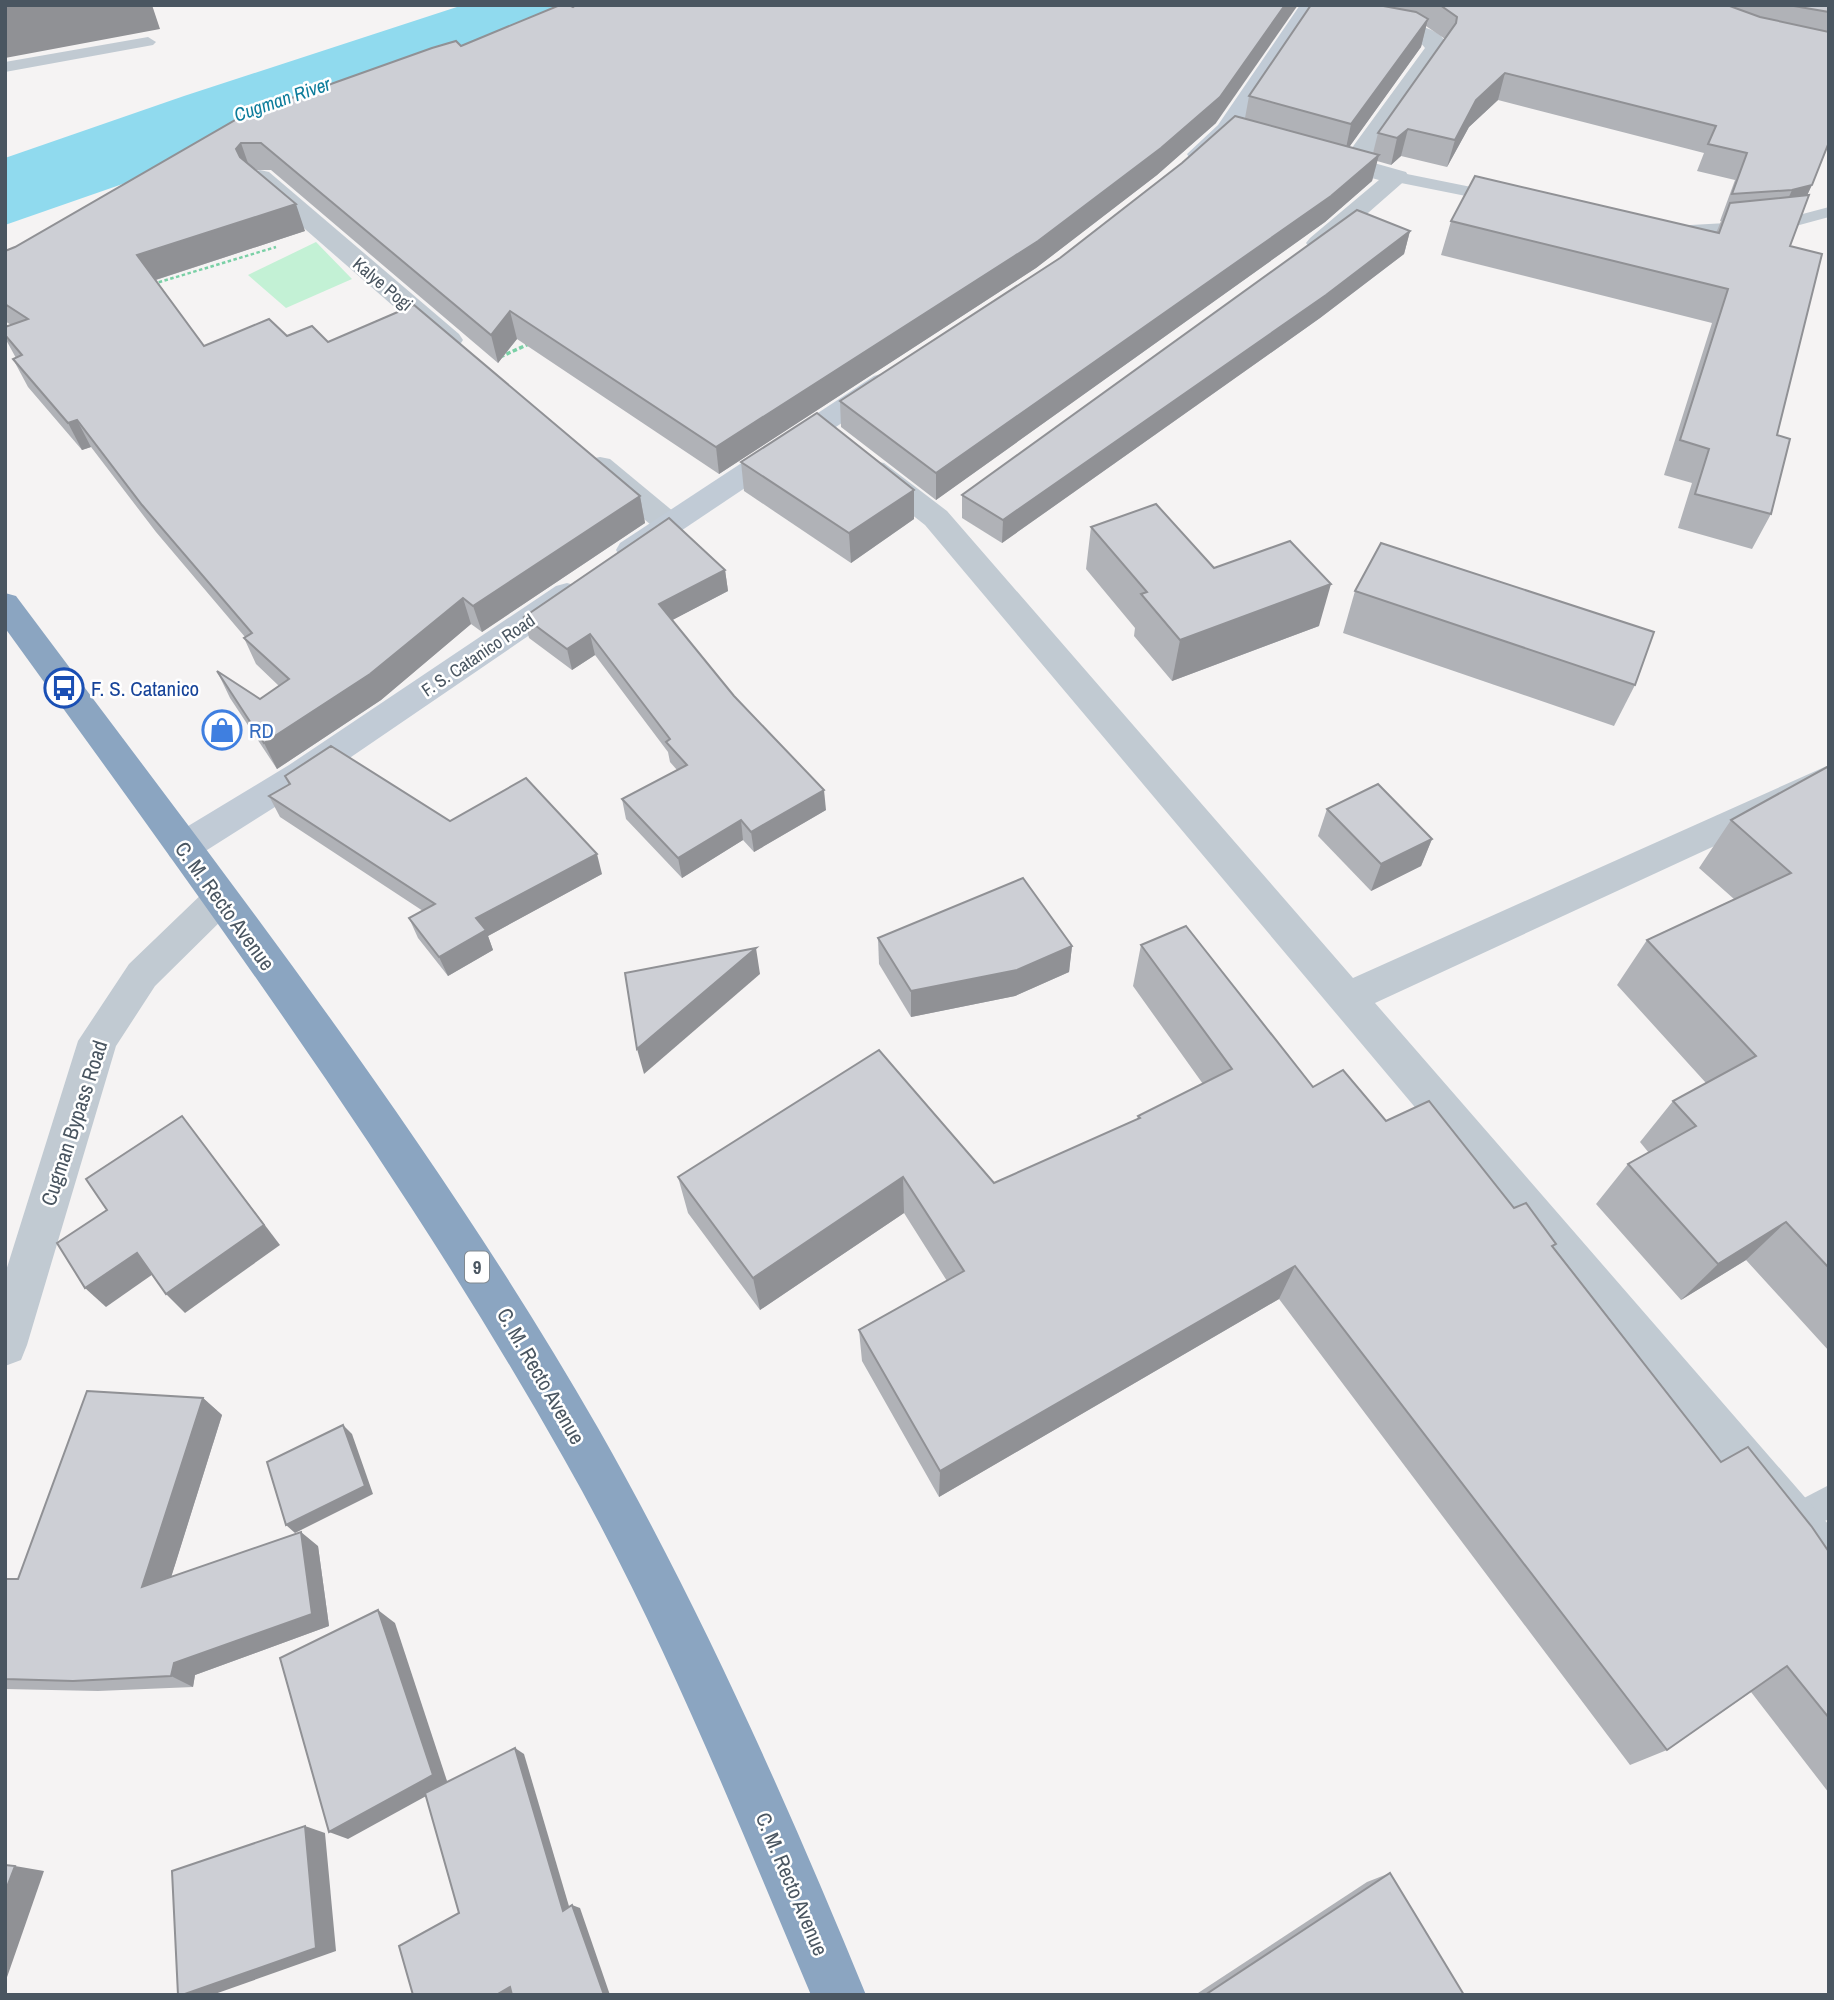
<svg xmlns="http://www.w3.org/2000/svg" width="1834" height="2000" viewBox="0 0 1834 2000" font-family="'Archivo Narrow',sans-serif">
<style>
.green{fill:#c3f1d5}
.water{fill:#90daee}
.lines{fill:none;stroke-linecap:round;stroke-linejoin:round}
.path-far1{stroke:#7ad0a6;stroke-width:2.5;stroke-dasharray:3.5 2.5;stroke-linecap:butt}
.path{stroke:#7ad0a6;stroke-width:3.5;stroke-dasharray:4.5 2.5;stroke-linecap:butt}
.lane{fill:#c1cad2;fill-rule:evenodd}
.street{fill:#c1cad2;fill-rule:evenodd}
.secondary{fill:#c1cbd6;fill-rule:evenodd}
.highway{fill:#8ba5c1;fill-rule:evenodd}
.wall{fill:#b0b2b7;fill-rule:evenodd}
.shaded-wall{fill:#909195}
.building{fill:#cdcfd5;stroke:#909195;stroke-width:2}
.labels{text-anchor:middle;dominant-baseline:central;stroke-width:5;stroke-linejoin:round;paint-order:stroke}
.far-street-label{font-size:18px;fill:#4a5661;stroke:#fff}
.far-water-label{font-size:19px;font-style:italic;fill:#0c7c9b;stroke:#fff}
.shield{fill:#fff;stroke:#808990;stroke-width:2}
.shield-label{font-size:19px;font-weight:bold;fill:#4a5661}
.transit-label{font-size:21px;fill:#164399;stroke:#fff;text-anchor:start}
.shop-label{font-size:21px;fill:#366cbe;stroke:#fff;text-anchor:start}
.street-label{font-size:21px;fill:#4a5661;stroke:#fff}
</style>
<rect width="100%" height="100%" fill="#f5f3f3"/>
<polygon class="green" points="316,242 352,279 286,308 248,275"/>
<polygon class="water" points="463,5 636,5 5,225 5,158 184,96"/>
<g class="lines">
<polyline class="path-far1" points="153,284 276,247"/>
<polyline class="path" points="500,357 531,343"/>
<g class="lane">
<polygon points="148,37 156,42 153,45 5,72 5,62"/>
<polygon points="1397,172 1501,193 1510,198 1501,203 1391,181 1389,177"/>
<polygon points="1829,207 1829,217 1781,230 1673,236 1664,231 1673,226 1780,220"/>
<polygon points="1829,1485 1829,1519 1792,1537 1781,1532 1776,1521 1781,1510"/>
</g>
<g class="street">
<path d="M1374,18C1393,21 1446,24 1447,48L1367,161L1406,172L1409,177L1328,248H1310L1306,243L1310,238L1379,180L1321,164L1318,159L1321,154L1330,152L1346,156L1425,48C1415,32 1383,34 1366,30L1363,25Z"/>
<polygon points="260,170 269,172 459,334 463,340 459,346 439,346 251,182 248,177 251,172"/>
<polygon points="600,457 610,459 680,517 684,524 680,531 669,534 658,531 590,473 585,466 590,459"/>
<polygon points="874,461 884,463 947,511 1353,978 1829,765 1829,793 1375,1003 1829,1525 1829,1586 1812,1579 925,525 864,477 859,470 864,463"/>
<polygon points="220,884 233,889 238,899 233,909 155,986 116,1046 27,1345 21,1360 5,1366 5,1274 78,1041 129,964 207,889"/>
</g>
<g class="secondary">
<polygon points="1300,5 1322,5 1234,135 1208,159 1190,159 1187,154 1218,125"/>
<polygon points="884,373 894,376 898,382 894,388 642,557 631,560 620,557 616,550 620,543 874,376"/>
<polygon points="567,583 578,586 583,594 578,602 313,783 196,857 183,861 170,857 165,847 170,837 289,765 556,586"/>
</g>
<path class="highway" d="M5,593L16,596C218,867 430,1135 598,1428C701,1609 787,1802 866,1995H811C734,1813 661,1629 563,1457C399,1167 200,898 5,628Z"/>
</g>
<g class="wall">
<path d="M1311,5H1829V142L1807,196L1790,246L1771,514L1752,549L1678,528L1692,483L1664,475L1712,323L1441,255L1451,221L1716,233L1721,221H1720L1735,180L1697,171L1704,153L1498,100L1469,127L1447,167L1401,156L1391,165L1377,161L1372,181L1325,222L936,500L841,427L840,401L1060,258L1245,118L1249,96ZM1426,26L1445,39L1378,133L1373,153L1349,147L1421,47Z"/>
<polygon points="573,7 1216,123 1157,175 1036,268 719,474 517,339 498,363 271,170 254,170 305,231 156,280 204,346 287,336 328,342 640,496 645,523 482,632 471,624 381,700 277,769 230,698 217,671 260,699 279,686 256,664 244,638 245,637 156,532 91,447 82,450 28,387 13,359 16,358 5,338 5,327 11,325 5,321 5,251 15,247 244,115 461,46"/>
<polygon points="1410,231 1404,254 1320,318 1002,543 962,518 962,495"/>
<polygon points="741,462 914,519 851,563 744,491"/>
<polygon points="1091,527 1214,568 1319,626 1172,681 1134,636 1135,628 1086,569"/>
<polygon points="725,570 728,591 672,620 826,810 754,852 743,840 682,878 626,819 622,799 677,770 670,762 668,752 595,655 572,670 529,638 524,617"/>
<polygon points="1355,591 1635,685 1614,726 1343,633"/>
<polygon points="1829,766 1829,1351 1746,1260 1681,1300 1596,1204 1628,1164 1649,1153 1640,1142 1673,1101 1706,1083 1617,985 1647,940 1734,899 1699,868 1731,820"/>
<polygon points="285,776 450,821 602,874 488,936 493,950 448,976 418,938 409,918 423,911 280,817 269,796 289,785"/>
<polygon points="1327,809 1432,839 1421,866 1371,891 1318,836"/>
<polygon points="878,938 1072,946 1069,972 1015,996 911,1017 879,964"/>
<polygon points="1141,945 1313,1087 1386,1121 1514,1208 1554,1247 1721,1462 1829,1552 1829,1793 1751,1692 1667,1750 1630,1765 1279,1299 939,1497 862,1361 859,1330 947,1281 904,1213 760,1310 688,1213 678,1177 879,1050 994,1183 1137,1120 1138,1116 1203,1084 1133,986"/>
<polygon points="203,1398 222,1415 171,1577 318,1546 329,1626 195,1675 193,1687 98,1691 5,1689 5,1579 18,1579"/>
<polygon points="1390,1873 1464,1995 1195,1995 1367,1882"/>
</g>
<g class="shaded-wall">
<polygon points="5,5 152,5 160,29 5,58"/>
<polygon points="1285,5 1298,5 1216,123 1157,175 1036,268 719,474 716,447"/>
<polygon points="1428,19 1421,47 1345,153 1351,124"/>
<polygon points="1505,73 1498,100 1469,127 1447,167 1455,140 1476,100"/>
<polygon points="1408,129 1401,156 1391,165 1397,138"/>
<polygon points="241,143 250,169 246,176 236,149"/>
<polygon points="1379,155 1372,181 1325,222 936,500 936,473"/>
<polygon points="1812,185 1799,212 1780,217 1792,190"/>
<polygon points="296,204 305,231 149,282 137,255"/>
<polygon points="1410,231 1404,254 1320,318 1002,543 1003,520"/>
<polygon points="510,311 517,339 498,363 491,335"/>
<polygon points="77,420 91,447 82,450 68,423"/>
<polygon points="914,490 914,519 851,563 849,533"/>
<polygon points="640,496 645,523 482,632 473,606"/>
<polygon points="725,570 728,591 663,625 659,604"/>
<polygon points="1331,584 1319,626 1172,681 1180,640"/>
<polygon points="463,598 471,624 381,700 277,769 264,743"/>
<polygon points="590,634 595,655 572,670 567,649"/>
<polygon points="824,790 826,810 754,852 751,832"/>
<polygon points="741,820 743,840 682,878 678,858"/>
<polygon points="1432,839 1421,866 1371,891 1381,864"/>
<polygon points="597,854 602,874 488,936 493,950 448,976 439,957 476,918"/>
<polygon points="1072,946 1069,972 1015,996 911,1017 911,991"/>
<polygon points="756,948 760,974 644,1074 637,1049"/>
<polygon points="182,1116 280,1245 185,1313 166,1294"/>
<polygon points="903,1177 904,1213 760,1310 753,1278"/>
<polygon points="1786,1222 1746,1260 1681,1300 1718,1264"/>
<polygon points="137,1253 156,1272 106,1307 85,1288"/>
<polygon points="1295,1266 1279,1299 939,1497 940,1471"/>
<polygon points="203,1398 222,1415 164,1600 142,1587"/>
<polygon points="343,1425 352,1434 373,1494 295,1533 286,1525"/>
<polygon points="301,1532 318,1546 329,1626 195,1675 193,1687 171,1676 174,1663"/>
<polygon points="378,1610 395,1623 448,1784 348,1839 329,1832"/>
<polygon points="515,1748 524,1754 571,1913 563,1911"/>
<polygon points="305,1826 325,1833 336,1951 212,1995 182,1995"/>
<polygon points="15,1866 44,1871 5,1983 5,1892"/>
<polygon points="572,1905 580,1908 610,1995 604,1995"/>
<polygon points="510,1987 519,1988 507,1995 496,1995"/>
</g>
<g class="building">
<polygon points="560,5 569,5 573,7 576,5 1285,5 1220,97 1161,148 1038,241 716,447 510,311 491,335 261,143 241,143 236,149 240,157 296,204 137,255 204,346 269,319 287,336 312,326 328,342 414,305 640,496 473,606 463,598 370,674 264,743 217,671 260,699 289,679 244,638 252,633 142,505 77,420 68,423 13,359 22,355 5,335 5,327 28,319 5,304 5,251 15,247 244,115 432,48 456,41 461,46"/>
<polygon points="1311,5 1378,5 1416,12 1428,19 1351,124 1249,96"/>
<polygon points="1440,5 1727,5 1760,17 1829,32 1829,142 1812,185 1792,190 1732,194 1747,153 1708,144 1716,126 1505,73 1476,100 1455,140 1408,129 1397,138 1378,133 1456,23 1457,17"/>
<polygon points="1788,5 1829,5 1829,12"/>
<polygon points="1235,116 1379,155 1331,196 936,473 840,401 1060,258 1182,163"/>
<polygon points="1475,176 1719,233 1730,203 1809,195 1790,246 1822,254 1777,435 1790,439 1771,514 1695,494 1709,449 1680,440 1728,289 1451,221"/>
<polygon points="1357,210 1410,231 1326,295 1003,520 962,495"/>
<polygon points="817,413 914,490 849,533 741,462"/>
<polygon points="1156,504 1214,568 1290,541 1331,584 1180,640 1141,594 1147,592 1091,527"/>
<polygon points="669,518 725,570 659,604 734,696 824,790 751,832 741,820 678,858 622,799 687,765 666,742 670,739 590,634 567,649 524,617"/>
<polygon points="1381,543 1654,632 1635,685 1355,591"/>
<polygon points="331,746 450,821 526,778 597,854 476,918 486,930 439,957 409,918 435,904 269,796 290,784 285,776"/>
<polygon points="1829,766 1829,1268 1786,1222 1718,1264 1628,1164 1696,1126 1673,1101 1756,1056 1647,940 1791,873 1731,820"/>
<polygon points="1378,784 1432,839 1381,864 1327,809"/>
<polygon points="1023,878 1072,946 1017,970 911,991 878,938"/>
<polygon points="1186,926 1313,1087 1343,1070 1386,1121 1429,1101 1514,1208 1526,1203 1556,1244 1552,1246 1721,1462 1748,1447 1812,1527 1829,1552 1829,1718 1787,1666 1667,1750 1295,1266 940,1471 859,1330 964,1271 903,1177 753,1278 678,1177 879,1050 994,1183 1140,1118 1138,1116 1232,1069 1141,945"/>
<polygon points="756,948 637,1049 625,973"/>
<polygon points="182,1116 264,1225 166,1294 137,1253 85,1288 57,1243 107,1210 86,1179"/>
<polygon points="87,1391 203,1398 142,1587 301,1532 312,1614 174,1663 171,1676 73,1681 5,1679 5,1579 18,1579"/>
<polygon points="343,1425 365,1486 286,1525 267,1462"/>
<polygon points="378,1610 433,1775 329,1832 280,1658"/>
<polygon points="515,1748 563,1911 572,1905 604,1995 512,1995 510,1987 496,1995 413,1995 399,1946 459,1913 425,1793"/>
<polygon points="305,1826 316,1948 182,1995 178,1995 172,1871"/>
<polygon points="5,1865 15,1866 5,1892"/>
<polygon points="1390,1873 1464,1995 1205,1995"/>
</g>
<defs>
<g id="bus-ring" transform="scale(2.0125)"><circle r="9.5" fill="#fff" stroke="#1a4fb4" stroke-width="1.5"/><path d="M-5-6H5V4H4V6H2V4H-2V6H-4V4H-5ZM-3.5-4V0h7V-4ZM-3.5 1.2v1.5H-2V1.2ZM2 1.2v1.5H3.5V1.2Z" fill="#1a4fb4"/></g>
<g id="shop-ring" transform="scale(2.0125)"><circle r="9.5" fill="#fff" stroke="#3f7fe0" stroke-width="1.5"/><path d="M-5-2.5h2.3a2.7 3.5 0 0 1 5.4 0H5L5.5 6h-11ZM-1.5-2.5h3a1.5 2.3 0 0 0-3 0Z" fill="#3f7fe0"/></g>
</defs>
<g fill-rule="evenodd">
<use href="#bus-ring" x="64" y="688"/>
<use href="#shop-ring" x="222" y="730"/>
</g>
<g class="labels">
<g class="far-street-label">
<text transform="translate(383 284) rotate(40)">Kalye Pogi</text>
<text transform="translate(478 655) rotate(-34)">F. S. Catanico Road</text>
</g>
<g class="far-water-label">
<text transform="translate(282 99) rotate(-19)">Cugman River</text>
</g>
<rect class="shield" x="465" y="1251.5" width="24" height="31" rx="5"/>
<g class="shield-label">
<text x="477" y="1267">9</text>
</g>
<g class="transit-label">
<text x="91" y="688">F. S. Catanico</text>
</g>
<g class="shop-label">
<text x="249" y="730">RD</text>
</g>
<g class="street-label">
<text transform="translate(225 906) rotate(54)">C. M. Recto Avenue</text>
<text transform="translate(74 1123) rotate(-72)">Cugman Bypass Road</text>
<text transform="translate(541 1376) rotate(60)">C. M. Recto Avenue</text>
<text transform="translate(792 1884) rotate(67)">C. M. Recto Avenue</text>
</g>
</g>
<rect width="1834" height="2000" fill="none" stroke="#4a5661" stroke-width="14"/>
</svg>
